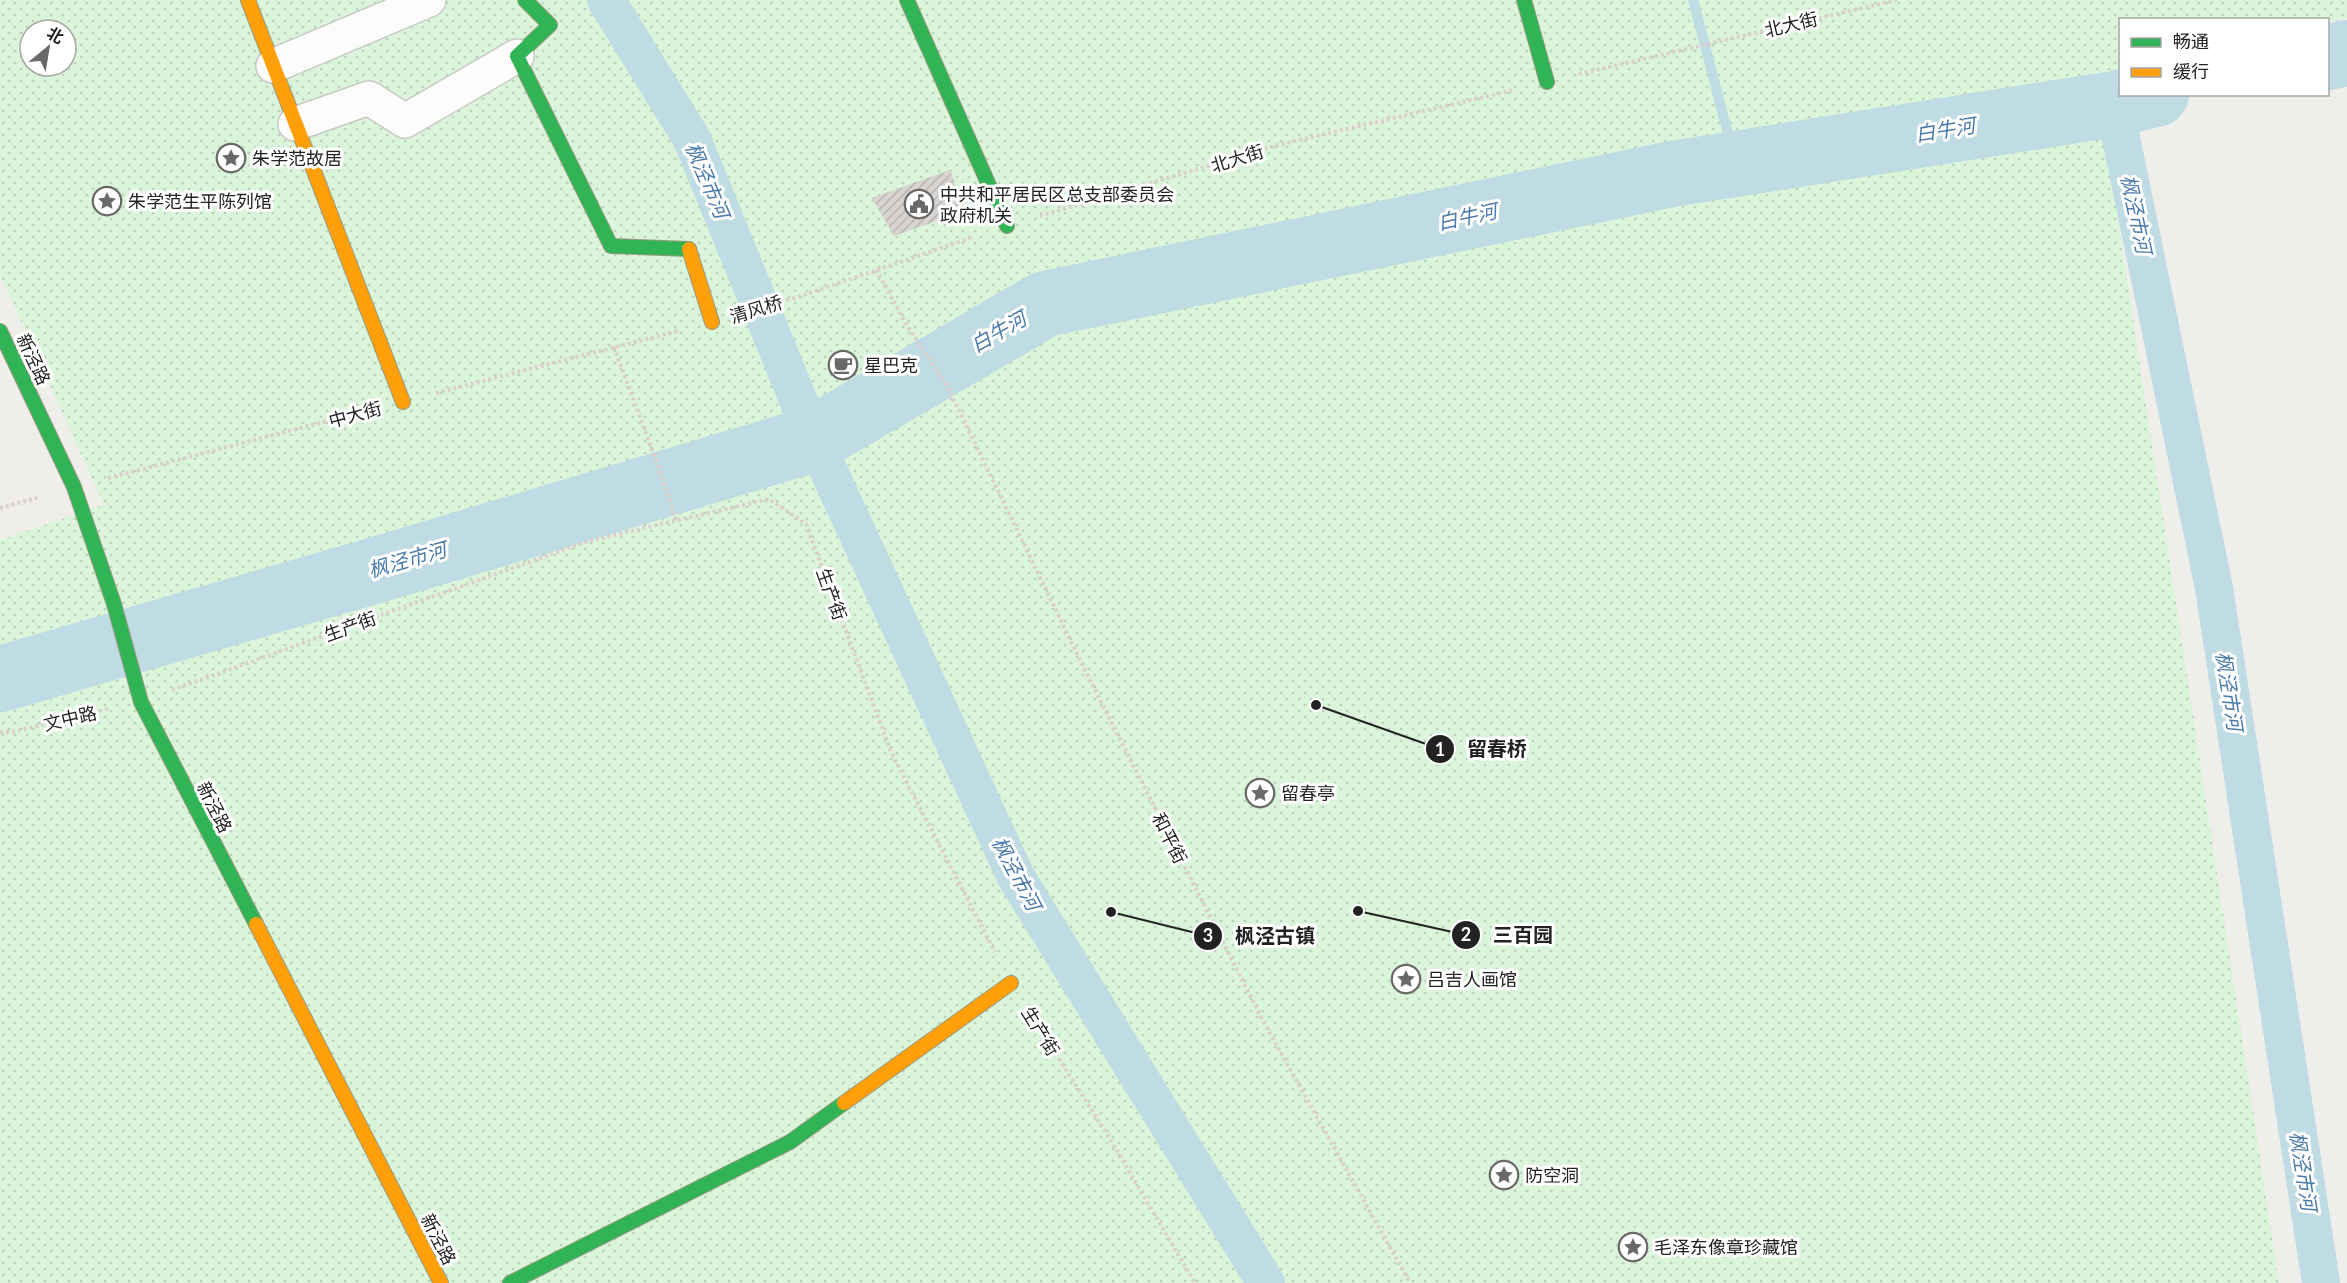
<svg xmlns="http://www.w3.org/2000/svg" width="2347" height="1283" viewBox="0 0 2347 1283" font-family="Lato,'Noto Sans SC',sans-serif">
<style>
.park{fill:url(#park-dots);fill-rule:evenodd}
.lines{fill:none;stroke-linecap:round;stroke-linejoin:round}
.stream{stroke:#bfdbe3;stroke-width:10}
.canal{stroke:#bfdbe3;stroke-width:38}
.river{stroke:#bfdbe3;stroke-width:66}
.building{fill:url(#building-hatch)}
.street-casing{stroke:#c9c8c7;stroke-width:36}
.fast-casing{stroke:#999a82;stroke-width:16}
.slow-casing{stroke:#999a82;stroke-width:16}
.path{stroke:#dccecd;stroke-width:4;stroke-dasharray:3 3;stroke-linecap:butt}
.street{stroke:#fdfcfc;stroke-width:33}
.fast{stroke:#30b455;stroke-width:14}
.slow{stroke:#ff9f0a;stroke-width:14}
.labels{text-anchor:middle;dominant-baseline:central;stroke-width:6;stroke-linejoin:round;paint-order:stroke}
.street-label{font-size:18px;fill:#222;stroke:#fff}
.poi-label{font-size:18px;fill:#222;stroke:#fff;text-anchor:start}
.water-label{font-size:20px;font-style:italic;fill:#4a7aab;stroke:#fff}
.leader{fill:none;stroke:#222;stroke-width:2}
.callout-dot{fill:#222;stroke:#fff;stroke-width:2}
.mark-label{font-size:18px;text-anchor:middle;font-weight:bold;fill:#fff}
.callout-label{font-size:20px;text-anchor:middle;font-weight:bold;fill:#222;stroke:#fff;stroke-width:6;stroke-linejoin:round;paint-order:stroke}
</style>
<defs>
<pattern id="park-dots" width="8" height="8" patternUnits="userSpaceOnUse" patternTransform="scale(1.5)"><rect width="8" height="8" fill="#daf5da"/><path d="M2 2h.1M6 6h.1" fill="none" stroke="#bbd2bb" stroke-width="1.8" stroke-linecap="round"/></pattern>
<pattern id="building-hatch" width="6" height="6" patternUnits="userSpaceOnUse" patternTransform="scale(1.5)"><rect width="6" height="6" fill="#d7d4d2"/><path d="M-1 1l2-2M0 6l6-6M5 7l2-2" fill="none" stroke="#b8b6b4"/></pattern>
</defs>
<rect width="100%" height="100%" fill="#f0eeeb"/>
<path class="park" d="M0,0H2347V18L2328,23V20H2120V75L2097,81L2279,1283H0V540L104,505L0,275ZM30,30H66V66H30Z"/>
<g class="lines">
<polyline class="stream" points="1693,0 1736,164"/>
<g class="canal">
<polyline points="606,0 692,139 814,439 1016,877 1266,1283"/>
<polyline points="2114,104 2214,588 2321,1283"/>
</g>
<g class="river">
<polyline points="2328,57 2347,53"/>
<polyline points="0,679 373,571 814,439 1045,304 1672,174 2114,104 2156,94"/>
</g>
</g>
<polygon class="building" points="950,170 965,211 894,236 872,198"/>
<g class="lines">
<g class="street-casing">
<g id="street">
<polyline points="273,66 429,0"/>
<polyline points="295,124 369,98 405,121 517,56"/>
</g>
</g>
<g class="fast-casing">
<g id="fast">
<polyline points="525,0 550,25 517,56 611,246 689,249"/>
<polyline points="907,0 1007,226"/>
<polyline points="1524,0 1547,82"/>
<polyline points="0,331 74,487 114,604 141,702 256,924"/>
<polyline points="510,1283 790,1142 844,1103"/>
</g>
</g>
<g class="slow-casing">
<g id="slow">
<polyline points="248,0 403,402"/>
<polyline points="689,249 712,322"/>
<polyline points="256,924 441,1283"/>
<polyline points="844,1103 1011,983"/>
</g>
</g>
<g class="path">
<polyline points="1579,74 1897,0"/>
<polyline points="1040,216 1278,145 1514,90"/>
<polyline points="876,270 908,327 946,384 1086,672 1262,1019 1410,1283"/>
<polyline points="746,312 801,296 973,237"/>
<polyline points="614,347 657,463 676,520"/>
<polyline points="436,393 678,331"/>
<polyline points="108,478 370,410"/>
<polyline points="0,508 40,497"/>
<polyline points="172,690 588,541 769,499 806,524 891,752 995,952"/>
<polyline points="0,732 12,732 108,709"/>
<polyline points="1030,1013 1110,1139 1195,1283"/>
</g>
<use href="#street" class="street"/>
<use href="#fast" class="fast"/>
<use href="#slow" class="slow"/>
</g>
<defs>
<g id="sight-ring" transform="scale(1.5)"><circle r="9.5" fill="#fff" stroke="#6a6968" stroke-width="1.5"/><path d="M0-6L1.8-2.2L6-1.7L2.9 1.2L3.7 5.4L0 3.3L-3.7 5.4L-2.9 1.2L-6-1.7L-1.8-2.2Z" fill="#6a6968"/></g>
<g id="civic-ring" transform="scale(1.5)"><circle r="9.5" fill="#fff" stroke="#6a6968" stroke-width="1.5"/><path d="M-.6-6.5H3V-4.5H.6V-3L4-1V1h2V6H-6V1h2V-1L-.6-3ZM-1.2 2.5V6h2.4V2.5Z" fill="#6a6968"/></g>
<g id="cafe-ring" transform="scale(1.5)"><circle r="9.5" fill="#fff" stroke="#6a6968" stroke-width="1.5"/><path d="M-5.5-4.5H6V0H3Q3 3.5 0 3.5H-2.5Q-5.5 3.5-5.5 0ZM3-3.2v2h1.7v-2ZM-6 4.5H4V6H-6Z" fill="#6a6968"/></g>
</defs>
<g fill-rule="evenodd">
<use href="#sight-ring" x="231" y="158"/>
<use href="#sight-ring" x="107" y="201"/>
<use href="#civic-ring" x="919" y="204"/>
<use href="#cafe-ring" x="843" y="365"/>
<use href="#sight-ring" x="1260" y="793"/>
<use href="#sight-ring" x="1406" y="979"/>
<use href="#sight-ring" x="1504" y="1175"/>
<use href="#sight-ring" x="1633" y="1247"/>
</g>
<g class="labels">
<g class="street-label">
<text transform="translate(1791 24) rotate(-13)">北大街</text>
<text transform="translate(1237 158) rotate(-17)">北大街</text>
<text transform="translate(756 309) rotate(-17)">清风桥</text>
<text transform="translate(34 359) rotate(65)">新泾路</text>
<text transform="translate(355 414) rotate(-15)">中大街</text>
<text transform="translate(832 594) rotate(70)">生产街</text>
<text transform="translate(350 626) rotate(-20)">生产街</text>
<text transform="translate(70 718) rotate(-13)">文中路</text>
<text transform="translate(215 807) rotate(63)">新泾路</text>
<text transform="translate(1170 838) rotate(63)">和平街</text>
<text transform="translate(1041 1031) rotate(58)">生产街</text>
<text transform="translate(439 1239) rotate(63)">新泾路</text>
</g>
<g class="poi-label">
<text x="252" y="158">朱学范故居</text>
<text x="940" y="194">中共和平居民区总支部委员会<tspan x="940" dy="21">政府机关</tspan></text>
<text x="128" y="201">朱学范生平陈列馆</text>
<text x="864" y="365">星巴克</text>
<text x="1281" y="793">留春亭</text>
<text x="1427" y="979">吕吉人画馆</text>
<text x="1525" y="1175">防空洞</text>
<text x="1654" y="1247">毛泽东像章珍藏馆</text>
</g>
<g class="water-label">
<text transform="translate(1945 129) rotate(-9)">白牛河</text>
<text transform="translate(708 180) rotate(67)">枫泾市河</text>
<text transform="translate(2137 214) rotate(78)">枫泾市河</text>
<text transform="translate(1467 216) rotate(-12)">白牛河</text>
<text transform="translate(998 331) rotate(-30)">白牛河</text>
<text transform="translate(407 559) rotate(-16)">枫泾市河</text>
<text transform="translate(2230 691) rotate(81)">枫泾市河</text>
<text transform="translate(1017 873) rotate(62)">枫泾市河</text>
<text transform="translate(2304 1171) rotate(81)">枫泾市河</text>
</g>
</g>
<path class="leader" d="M1316 705L1440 749M1358 911L1466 935M1111 912L1208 936"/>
<g class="callout-dot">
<circle cx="1316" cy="705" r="6"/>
<circle cx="1358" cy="911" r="6"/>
<circle cx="1111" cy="912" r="6"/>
<circle cx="1440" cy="749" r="15"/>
<circle cx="1466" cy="935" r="15"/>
<circle cx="1208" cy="936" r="15"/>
</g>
<g class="mark-label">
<text x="1440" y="756">1</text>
<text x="1466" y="941">2</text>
<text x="1208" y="942">3</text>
</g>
<g class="callout-label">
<text x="1497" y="756">留春桥</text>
<text x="1523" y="942">三百园</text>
<text x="1275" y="943">枫泾古镇</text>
</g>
<rect x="2119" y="18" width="210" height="78" fill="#ffffff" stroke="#a7a7a7" stroke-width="1.5"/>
<rect x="2131" y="38" width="30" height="9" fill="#30b455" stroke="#a7a7a7" stroke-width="1.5"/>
<text x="2173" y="48" font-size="18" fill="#222222">畅通</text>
<rect x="2131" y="68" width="30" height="9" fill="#ff9f0a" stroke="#a7a7a7" stroke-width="1.5"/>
<text x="2173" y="78" font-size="18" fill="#222222">缓行</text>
<g transform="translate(48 48) rotate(30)"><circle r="28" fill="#ffffff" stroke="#a7a7a7" stroke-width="1.5"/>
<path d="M0-4.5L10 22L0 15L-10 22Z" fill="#6a6968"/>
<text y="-9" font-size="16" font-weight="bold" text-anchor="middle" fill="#222222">北</text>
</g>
</svg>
